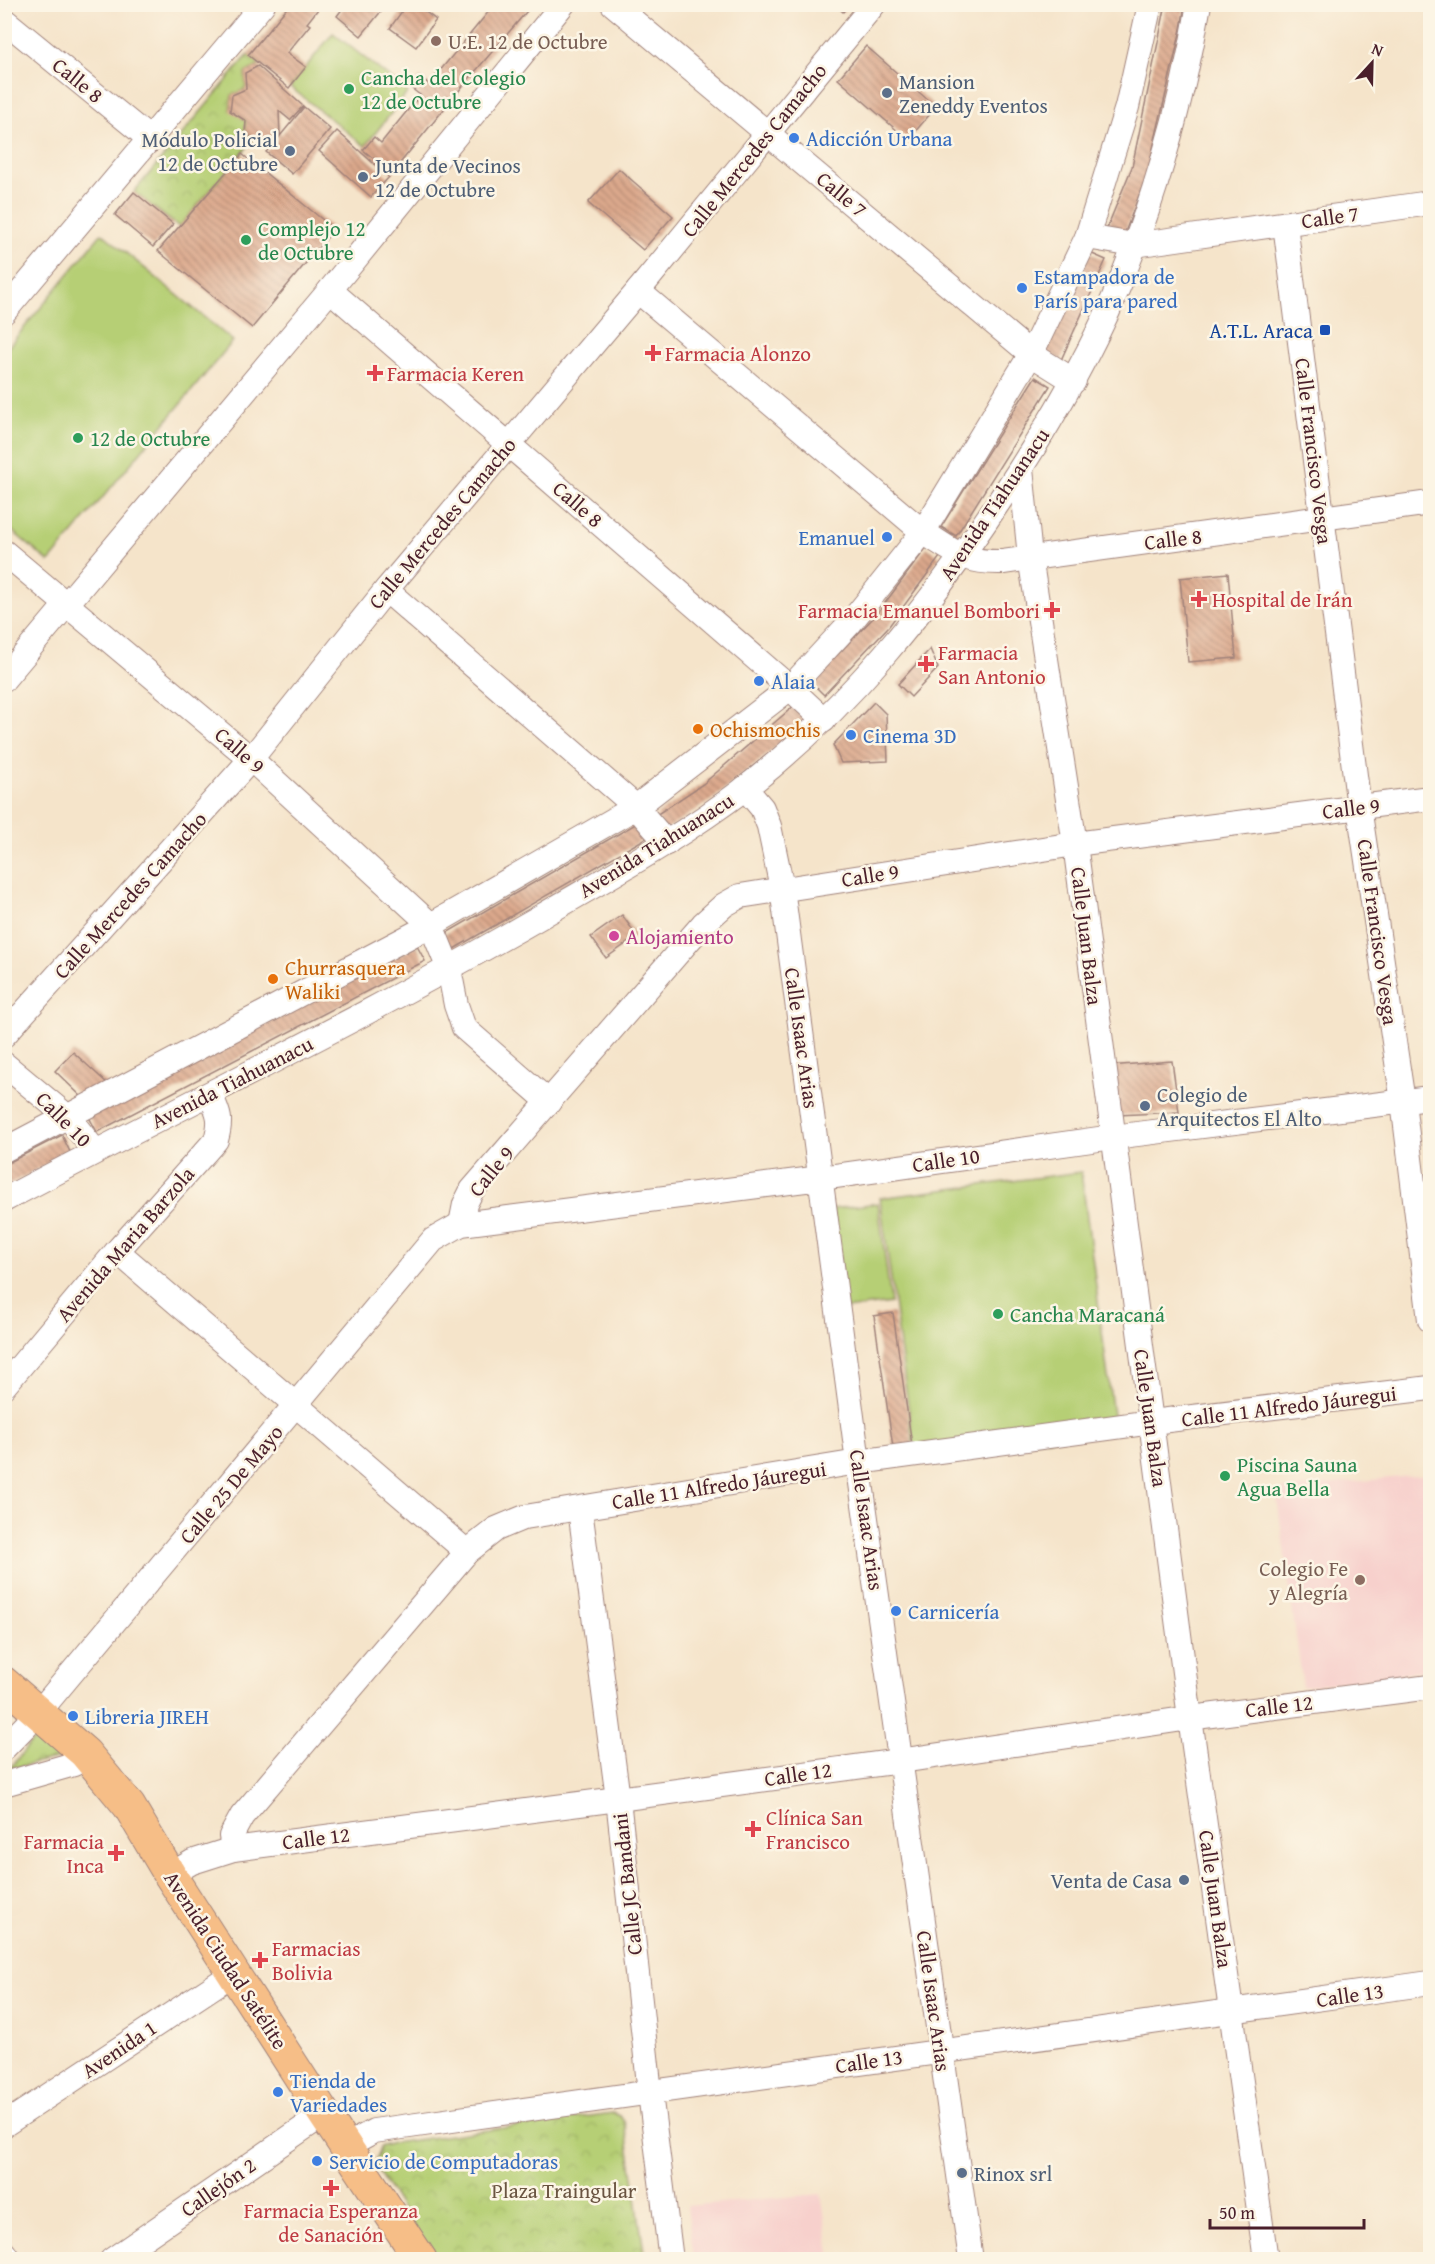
<svg xmlns="http://www.w3.org/2000/svg" width="1435" height="2264" viewBox="0 0 1435 2264" font-family="'Gentium Book Plus',serif">
<style>
.built{fill:#f7d0cc}
.grass{fill:#b6cf74;stroke:#807750;stroke-width:1.5}
.park{fill:url(#park-crowns);stroke:#807750;stroke-width:1.5}
.building{fill:url(#building-back-hatch)}
.lines{fill:none;stroke-linecap:round;stroke-linejoin:round}
.minor-casing{stroke:#a0827a;stroke-width:26}
.major-casing{stroke:#a0827a;stroke-width:34}
.minor{stroke:#fff;stroke-width:24}
.major{stroke:#f6be87;stroke-width:32}
.education-dot{fill:#8d6e63;stroke:#fcf5e5;stroke-width:2}
.leisure-dot{fill:#2e9e5b;stroke:#fcf5e5;stroke-width:2}
.service-dot{fill:#5c6f8a;stroke:#fcf5e5;stroke-width:2}
.shop-dot{fill:#3f7fe0;stroke:#fcf5e5;stroke-width:2}
.transit-dot{fill:#1a4fb4;stroke:#fcf5e5;stroke-width:2}
.health-dot{fill:#e0444e;stroke:#fcf5e5;stroke-width:2}
.food-dot{fill:#e8710a;stroke:#fcf5e5;stroke-width:2}
.hotel-dot{fill:#d1479c;stroke:#fcf5e5;stroke-width:2}
.labels{text-anchor:middle;dominant-baseline:central;stroke-width:5;stroke-linejoin:round;paint-order:stroke}
.education-label{font-size:21px;fill:#785e54;stroke:#fcf5e5;text-anchor:start}
.leisure-label{font-size:21px;fill:#27864d;stroke:#fcf5e5;text-anchor:start}
.street-label{font-size:21px;fill:#4a1f2b;stroke:#fcf5e5}
.service-label{font-size:21px;fill:#4e5e75;stroke:#fcf5e5;text-anchor:start}
.shop-label{font-size:21px;fill:#366cbe;stroke:#fcf5e5;text-anchor:start}
.transit-label{font-size:21px;fill:#164399;stroke:#fcf5e5;text-anchor:end}
.health-label{font-size:21px;fill:#be3a42;stroke:#fcf5e5;text-anchor:start}
.food-label{font-size:21px;fill:#c56008;stroke:#fcf5e5;text-anchor:start}
.hotel-label{font-size:21px;fill:#b23c85;stroke:#fcf5e5;text-anchor:start}
.park-label{font-size:21px;fill:#6a5441;stroke:#fcf5e5}
</style>
<defs>
<pattern id="park-crowns" width="20" height="18" patternUnits="userSpaceOnUse" patternTransform="scale(1.5)"><rect width="20" height="18" fill="#b6cf74"/><path d="M2 6a3 3 0 1 1 6 0M12 15a3 3 0 1 1 6 0" fill="none" stroke="#9eb165"/></pattern>
<pattern id="building-back-hatch" width="6" height="6" patternUnits="userSpaceOnUse" patternTransform="scale(1.5)"><rect width="6" height="6" fill="#dca98c"/><path d="M-1 5l2 2M0 0l6 6M5-1l2 2" fill="none" stroke="#b48973"/></pattern>
</defs>
<rect width="100%" height="100%" fill="#fcf5e5"/>
<filter id="ink" filterUnits="userSpaceOnUse"><feTurbulence type="fractalNoise" baseFrequency=".0167" numOctaves="2"/><feDisplacementMap in="SourceGraphic" scale="12" xChannelSelector="R" yChannelSelector="G"/><feConvolveMatrix kernelMatrix="1 2 1 2 8 2 1 2 1" color-interpolation-filters="sRGB"/></filter>
<filter id="wash" filterUnits="userSpaceOnUse"><feTurbulence type="fractalNoise" baseFrequency=".008" numOctaves="4" result="noise"/><feDisplacementMap in="SourceGraphic" scale="24" xChannelSelector="R" yChannelSelector="G"/><feGaussianBlur stdDeviation="1.35" result="paint"/><feColorMatrix in="noise" values="0 0 0 0 0 0 0 0 0 0 0 0 0 0 0 0 0 1.4 0 .05"/><feComposite in="paint" operator="in"/></filter>
<g filter="url(#wash)">
<rect width="100%" height="100%" fill="#f5e4ca"/>
<g class="built">
<polygon points="1430,1474 1430,1670 1303,1687 1276,1490"/>
<polygon points="821,2194 831,2259 694,2259 687,2206"/>
</g>
<g class="grass">
<polygon points="333,33 408,92 365,146 290,87"/>
<polygon points="102,233 233,341 49,562 5,525 5,351"/>
<polygon points="1081,1172 1115,1430 915,1456 880,1198"/>
<polygon points="878,1203 891,1303 846,1309 832,1209"/>
</g>
<g class="park">
<polygon points="248,55 260,65 245,73 246,89 232,95 230,110 246,121 245,132 254,139 179,227 134,192"/>
<polygon points="40,1732 64,1757 9,1769"/>
<polygon points="613,2113 620,2116 625,2123 645,2259 434,2259 377,2170 376,2158 380,2147 393,2143"/>
</g>
<g id="blocks">
<g class="building">
<polygon points="290,4 322,4 307,23 310,25 287,53 306,67 289,88 248,55"/>
<polygon points="346,4 387,4 361,36 337,16"/>
<polygon points="407,4 415,4 436,20 416,47 390,28"/>
<polygon points="495,4 533,4 462,87 392,173 363,150 374,137 381,143 420,95 411,88 420,77 429,84"/>
<polygon points="834,4 850,4 843,12"/>
<polygon points="1166,4 1185,4 1181,29 1147,174 1124,235 1107,228 1132,167"/>
<polygon points="866,46 936,107 908,140 838,79"/>
<polygon points="258,66 303,106 290,120 279,111 280,136 304,107 330,129 292,174 266,152 280,136 261,144 245,133 246,121 230,111 232,95 246,89 245,73"/>
<polygon points="337,131 389,177 371,197 319,151"/>
<polygon points="242,154 334,229 252,328 158,251"/>
<polygon points="619,169 673,216 643,250 588,203"/>
<polygon points="134,192 173,224 153,247 115,215"/>
<polygon points="1090,253 1106,260 1061,360 1044,352"/>
<polygon points="1035,377 1050,386 956,536 941,527"/>
<polygon points="927,547 940,557 889,626 824,695 811,682 876,615"/>
<polygon points="1228,573 1236,658 1188,662 1180,578"/>
<polygon points="930,649 938,668 911,697 898,684"/>
<polygon points="874,702 886,714 888,761 841,763 833,745"/>
<polygon points="795,705 809,720 713,799 665,830 656,815 703,784"/>
<polygon points="639,822 648,837 452,950 443,935"/>
<polygon points="622,915 637,936 606,958 591,937"/>
<polygon points="417,946 425,961 97,1132 89,1117"/>
<polygon points="73,1052 108,1084 83,1098 55,1071"/>
<polygon points="1172,1061 1179,1112 1118,1115 1109,1066"/>
<polygon points="62,1135 70,1152 4,1187 4,1165"/>
<polygon points="893,1313 913,1452 894,1454 874,1316"/>
</g>
</g>
</g>
<g filter="url(#ink)">
<use href="#blocks" fill-opacity="0" stroke="#a0827a" stroke-width="1.5"/>
<g class="lines">
<g class="minor-casing">
<g id="minor">
<polyline points="613,4 1031,354 1074,381"/>
<polyline points="4,20 151,140"/>
<polyline points="1285,224 1359,807 1403,1102 1430,1320"/>
<polyline points="1087,237 1134,245 1430,203"/>
<polyline points="330,290 790,688 824,720"/>
<path d="M638,291L923,532C955,552 964,563 1003,562L1430,503"/>
<polyline points="4,312 263,4"/>
<polyline points="1021,469 1030,557 1075,844 1190,1718 1266,2260"/>
<polyline points="4,552 251,759 431,925 449,969 456,1005 464,1028 549,1102"/>
<polyline points="386,590 636,807 667,843"/>
<polyline points="4,679 330,290 563,4"/>
<polyline points="745,788 762,808 769,826 782,888 858,1462 971,2260"/>
<polyline points="4,1035 251,759 386,590 638,291 874,4"/>
<polyline points="4,1064 69,1118 95,1151"/>
<polyline points="4,1150 431,925 636,807 790,688 851,622 923,532 1031,354 1087,237 1127,107 1150,4"/>
<path d="M4,1200C183,1105 365,1018 540,917C610,876 680,838 744,789C848,709 930,606 1002,497C1041,438 1078,376 1108,311C1150,217 1182,106 1199,4"/>
<polyline points="461,1224 465,1204 472,1190 703,924 724,905 740,896 1075,844 1430,798"/>
<polyline points="117,1251 467,1552"/>
<path d="M4,1386L117,1251L216,1140C222,1119 219,1114 210,1094"/>
<polyline points="580,1509 618,1799 650,2093 671,2260"/>
<polyline points="4,1748 39,1712 433,1240 461,1224 821,1178 1113,1137 1430,1098"/>
<polyline points="4,1784 74,1764 85,1753"/>
<polyline points="233,1849 231,1836 242,1816 467,1552 496,1529 525,1517 858,1462 1152,1422 1430,1388"/>
<polyline points="170,1875 192,1862 233,1849 618,1799 900,1761 1190,1718 1430,1687"/>
<polyline points="4,2125 234,1973"/>
<polyline points="346,2146 374,2131 1430,1983"/>
<polyline points="4,2253 9,2260"/>
<polyline points="112,2260 324,2114"/>
</g>
</g>
<g class="major-casing">
<polyline id="major" points="4,1683 85,1753 129,1806 170,1875 324,2114 421,2260"/>
</g>
<use href="#minor" class="minor"/>
<use href="#major" class="major"/>
</g>
</g>
<g class="education-dot">
<circle cx="436" cy="41" r="6"/>
<circle cx="1360" cy="1580" r="6"/>
</g>
<g class="leisure-dot">
<circle cx="349" cy="89" r="6"/>
<circle cx="246" cy="240" r="6"/>
<circle cx="78" cy="438" r="6"/>
<circle cx="998" cy="1314" r="6"/>
<circle cx="1225" cy="1476" r="6"/>
</g>
<g class="service-dot">
<circle cx="887" cy="93" r="6"/>
<circle cx="290" cy="151" r="6"/>
<circle cx="363" cy="177" r="6"/>
<circle cx="1145" cy="1106" r="6"/>
<circle cx="1184" cy="1880" r="6"/>
<circle cx="962" cy="2173" r="6"/>
</g>
<g class="shop-dot">
<circle cx="794" cy="138" r="6"/>
<circle cx="1022" cy="288" r="6"/>
<circle cx="887" cy="537" r="6"/>
<circle cx="759" cy="681" r="6"/>
<circle cx="851" cy="735" r="6"/>
<circle cx="896" cy="1611" r="6"/>
<circle cx="73" cy="1716" r="6"/>
<circle cx="278" cy="2092" r="6"/>
<circle cx="317" cy="2161" r="6"/>
</g>
<rect class="transit-dot" x="1319" y="324" width="12" height="12" rx="3"/>
<g class="health-dot">
<path d="M650 344h6v6h6v6h-6v6h-6v-6h-6v-6h6z"/>
<path d="M372 364h6v6h6v6h-6v6h-6v-6h-6v-6h6z"/>
<path d="M1196 590h6v6h6v6h-6v6h-6v-6h-6v-6h6z"/>
<path d="M1049 601h6v6h6v6h-6v6h-6v-6h-6v-6h6z"/>
<path d="M923 655h6v6h6v6h-6v6h-6v-6h-6v-6h6z"/>
<path d="M750 1820h6v6h6v6h-6v6h-6v-6h-6v-6h6z"/>
<path d="M113 1844h6v6h6v6h-6v6h-6v-6h-6v-6h6z"/>
<path d="M257 1951h6v6h6v6h-6v6h-6v-6h-6v-6h6z"/>
<path d="M328 2179h6v6h6v6h-6v6h-6v-6h-6v-6h6z"/>
</g>
<g class="food-dot">
<circle cx="698" cy="729" r="6"/>
<circle cx="273" cy="979" r="6"/>
</g>
<circle class="hotel-dot" cx="614" cy="936" r="6"/>
<g class="labels">
<g class="education-label">
<text x="448" y="41">U.E. 12 de Octubre</text>
<text x="1348" y="1568" text-anchor="end">Colegio Fe<tspan x="1348" dy="24">y Alegría</tspan></text>
</g>
<g class="leisure-label">
<text x="361" y="77">Cancha del Colegio<tspan x="361" dy="24">12 de Octubre</tspan></text>
<text x="258" y="228">Complejo 12<tspan x="258" dy="24">de Octubre</tspan></text>
<text x="90" y="438">12 de Octubre</text>
<text x="1010" y="1314">Cancha Maracaná</text>
<text x="1237" y="1464">Piscina Sauna<tspan x="1237" dy="24">Agua Bella</tspan></text>
</g>
<g class="street-label">
<text transform="translate(78 80) rotate(39)">Calle 8</text>
<text transform="translate(754 150) rotate(-51)">Calle Mercedes Camacho</text>
<text transform="translate(842 194) rotate(40)">Calle 7</text>
<text transform="translate(1330 217) rotate(-8)">Calle 7</text>
<text transform="translate(1314 451) rotate(83)">Calle Francisco Vesga</text>
<text transform="translate(578 504) rotate(41)">Calle 8</text>
<text transform="translate(994 504) rotate(-56)">Avenida Tiahuanacu</text>
<text transform="translate(442 523) rotate(-50)">Calle Mercedes Camacho</text>
<text transform="translate(1173 539) rotate(-7)">Calle 8</text>
<text transform="translate(240 750) rotate(41)">Calle 9</text>
<text transform="translate(1351 808) rotate(-7)">Calle 9</text>
<text transform="translate(656 845) rotate(-32)">Avenida Tiahuanacu</text>
<text transform="translate(870 875) rotate(-9)">Calle 9</text>
<text transform="translate(130 895) rotate(-48)">Calle Mercedes Camacho</text>
<text transform="translate(1378 932) rotate(82)">Calle Francisco Vesga</text>
<text transform="translate(1087 936) rotate(83)">Calle Juan Balza</text>
<text transform="translate(802 1038) rotate(82)">Calle Isaac Arias</text>
<text transform="translate(232 1082) rotate(-27)">Avenida Tiahuanacu</text>
<text transform="translate(64 1119) rotate(45)">Calle 10</text>
<text transform="translate(946 1160) rotate(-8)">Calle 10</text>
<text transform="translate(491 1171) rotate(-51)">Calle 9</text>
<text transform="translate(125 1244) rotate(-49)">Avenida Maria Barzola</text>
<text transform="translate(1289 1406) rotate(-7)">Calle 11 Alfredo Jáuregui</text>
<text transform="translate(1151 1418) rotate(82)">Calle Juan Balza</text>
<text transform="translate(231 1484) rotate(-50)">Calle 25 De Mayo</text>
<text transform="translate(719 1485) rotate(-9)">Calle 11 Alfredo Jáuregui</text>
<text transform="translate(867 1520) rotate(82)">Calle Isaac Arias</text>
<text transform="translate(1279 1706) rotate(-7)">Calle 12</text>
<text transform="translate(798 1774) rotate(-8)">Calle 12</text>
<text transform="translate(316 1838) rotate(-7)">Calle 12</text>
<text transform="translate(627 1884) rotate(-96)">Calle JC Bandani</text>
<text transform="translate(1216 1899) rotate(82)">Calle Juan Balza</text>
<text transform="translate(226 1960) rotate(57)">Avenida Ciudad Satélite</text>
<text transform="translate(1350 1995) rotate(-8)">Calle 13</text>
<text transform="translate(934 2001) rotate(82)">Calle Isaac Arias</text>
<text transform="translate(119 2049) rotate(-34)">Avenida 1</text>
<text transform="translate(869 2061) rotate(-8)">Calle 13</text>
<text transform="translate(218 2187) rotate(-35)">Callejón 2</text>
</g>
<g class="service-label">
<text x="899" y="81">Mansion<tspan x="899" dy="24">Zeneddy Eventos</tspan></text>
<text x="278" y="139" text-anchor="end">Módulo Policial<tspan x="278" dy="24">12 de Octubre</tspan></text>
<text x="375" y="165">Junta de Vecinos<tspan x="375" dy="24">12 de Octubre</tspan></text>
<text x="1157" y="1094">Colegio de<tspan x="1157" dy="24">Arquitectos El Alto</tspan></text>
<text x="1172" y="1880" text-anchor="end">Venta de Casa</text>
<text x="974" y="2173">Rinox srl</text>
</g>
<g class="shop-label">
<text x="806" y="138">Adicción Urbana</text>
<text x="1034" y="276">Estampadora de<tspan x="1034" dy="24">París para pared</tspan></text>
<text x="875" y="537" text-anchor="end">Emanuel</text>
<text x="771" y="681">Alaia</text>
<text x="863" y="735">Cinema 3D</text>
<text x="908" y="1611">Carnicería</text>
<text x="85" y="1716">Libreria JIREH</text>
<text x="290" y="2080">Tienda de<tspan x="290" dy="24">Variedades</tspan></text>
<text x="329" y="2161">Servicio de Computadoras</text>
</g>
<g class="transit-label">
<text x="1313" y="330">A.T.L. Araca</text>
</g>
<g class="health-label">
<text x="665" y="353">Farmacia Alonzo</text>
<text x="387" y="373">Farmacia Keren</text>
<text x="1212" y="599">Hospital de Irán</text>
<text x="1040" y="610" text-anchor="end">Farmacia Emanuel Bombori</text>
<text x="938" y="652">Farmacia<tspan x="938" dy="24">San Antonio</tspan></text>
<text x="766" y="1817">Clínica San<tspan x="766" dy="24">Francisco</tspan></text>
<text x="104" y="1841" text-anchor="end">Farmacia<tspan x="104" dy="24">Inca</tspan></text>
<text x="272" y="1948">Farmacias<tspan x="272" dy="24">Bolivia</tspan></text>
<text x="331" y="2210" text-anchor="middle">Farmacia Esperanza<tspan x="331" dy="24">de Sanación</tspan></text>
</g>
<g class="food-label">
<text x="710" y="729">Ochismochis</text>
<text x="285" y="967">Churrasquera<tspan x="285" dy="24">Waliki</tspan></text>
</g>
<g class="hotel-label">
<text x="626" y="936">Alojamiento</text>
</g>
<g class="park-label">
<text x="564" y="2190">Plaza Traingular</text>
</g>
</g>
<rect width="1435" height="2264" fill="none" stroke="#fcf5e5" stroke-width="24"/>
<g transform="translate(1372 63) rotate(22)" stroke="#fcf5e5" stroke-width="4.5" paint-order="stroke">
<path d="M0-4.5L10 22L0 15L-10 22Z" fill="#4a1f2b"/>
<text y="-9" font-size="16" font-weight="bold" text-anchor="middle" fill="#4a1f2b">N</text>
</g>
<path d="M1210 2219v9h154v-9" fill="none" stroke="#4a1f2b" stroke-width="3"/>
<text x="1219" y="2219" font-size="18" fill="#4a1f2b" stroke="#fcf5e5" stroke-width="4.5" paint-order="stroke">50 m</text>
</svg>
